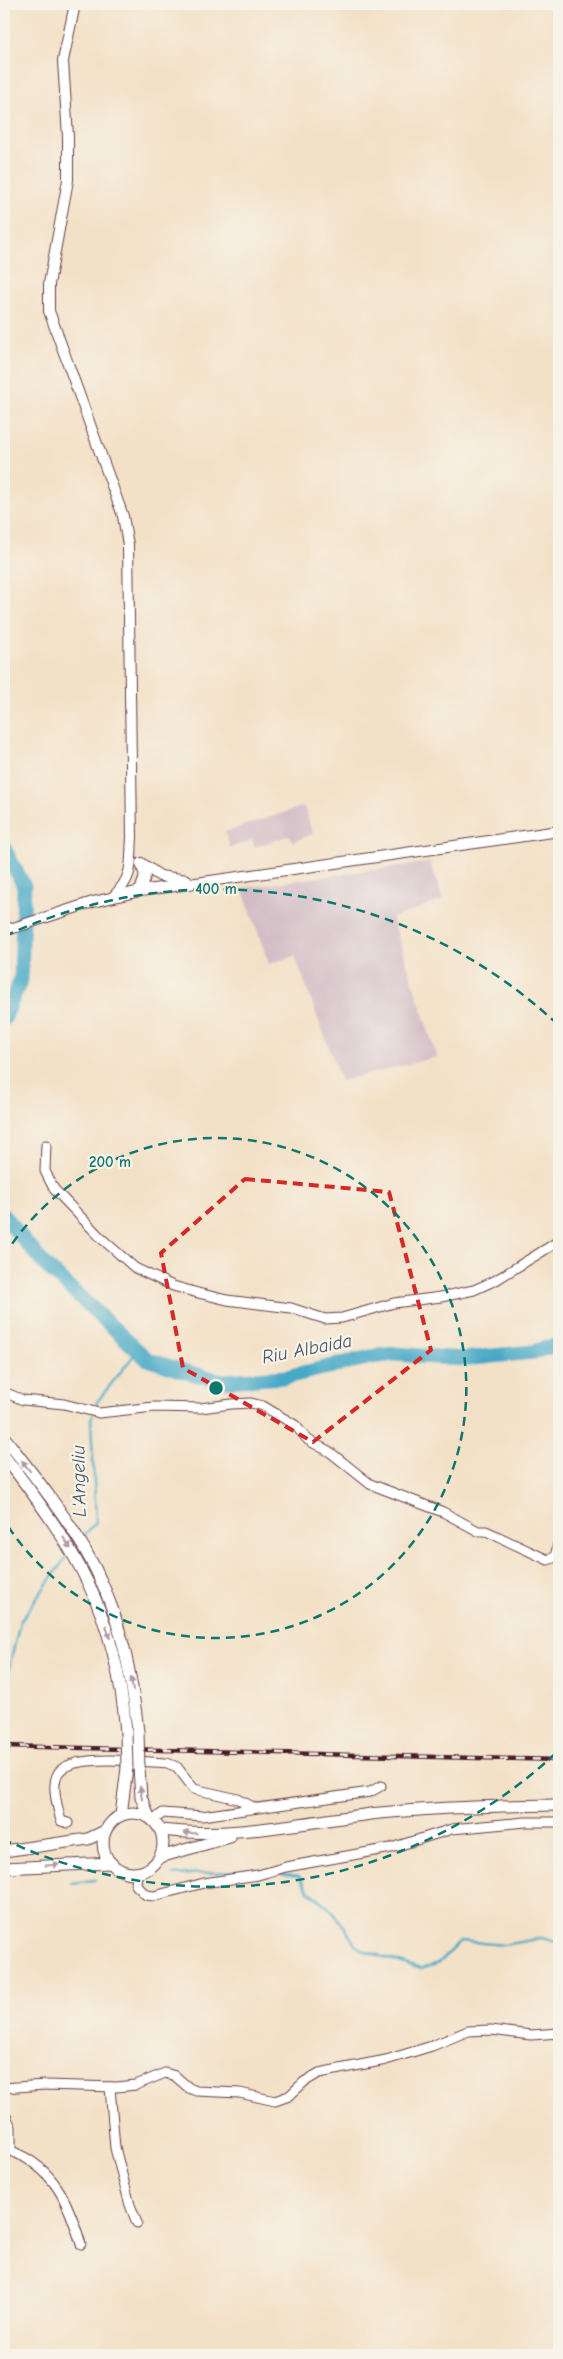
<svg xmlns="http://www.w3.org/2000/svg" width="563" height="2359" viewBox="0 0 563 2359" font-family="'Comic Neue',sans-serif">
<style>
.industrial{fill:#d2bdc6}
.water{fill:#47a9c7;stroke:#486479}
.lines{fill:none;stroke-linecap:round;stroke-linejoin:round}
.stream{stroke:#47a9c7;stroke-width:2.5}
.river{stroke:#47a9c7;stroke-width:15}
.minor-casing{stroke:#633c42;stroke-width:11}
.tertiary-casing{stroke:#633c42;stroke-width:12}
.secondary-casing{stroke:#633c42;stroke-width:13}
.minor{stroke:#fff;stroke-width:9}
.tertiary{stroke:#fff;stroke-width:10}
.secondary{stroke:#fff;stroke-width:11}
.rail-casing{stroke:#4a1f2b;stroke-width:4.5}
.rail{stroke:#f7f3e8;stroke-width:2.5;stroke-dasharray:8;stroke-linecap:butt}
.secondary-bridge-casing{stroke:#633c42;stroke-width:13;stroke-linecap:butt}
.secondary-bridge{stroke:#fff;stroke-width:11}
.oneway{fill:#ae9aa0}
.marked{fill:none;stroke:#d62828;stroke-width:4;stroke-dasharray:10 6;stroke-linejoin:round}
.ring{fill:none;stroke:#0f766e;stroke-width:2.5;stroke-dasharray:9 6}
.labels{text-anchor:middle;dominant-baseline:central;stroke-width:4.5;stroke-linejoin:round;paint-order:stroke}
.water-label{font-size:19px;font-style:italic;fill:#495669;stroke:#f7f3e8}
.centre{fill:#0f766e;stroke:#f7f3e8;stroke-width:2.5}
.ring-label{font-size:15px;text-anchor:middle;font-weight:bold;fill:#0f766e;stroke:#f7f3e8;stroke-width:4.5;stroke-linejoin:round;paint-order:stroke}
</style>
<rect width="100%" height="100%" fill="#f7f3e8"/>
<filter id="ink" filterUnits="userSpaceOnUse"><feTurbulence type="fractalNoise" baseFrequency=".02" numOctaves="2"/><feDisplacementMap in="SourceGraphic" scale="10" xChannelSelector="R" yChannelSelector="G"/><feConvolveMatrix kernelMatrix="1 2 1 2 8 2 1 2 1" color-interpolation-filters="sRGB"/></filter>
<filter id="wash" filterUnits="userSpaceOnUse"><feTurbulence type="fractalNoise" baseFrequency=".0096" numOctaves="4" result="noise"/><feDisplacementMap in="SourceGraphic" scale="20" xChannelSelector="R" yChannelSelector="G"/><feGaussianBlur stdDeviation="1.12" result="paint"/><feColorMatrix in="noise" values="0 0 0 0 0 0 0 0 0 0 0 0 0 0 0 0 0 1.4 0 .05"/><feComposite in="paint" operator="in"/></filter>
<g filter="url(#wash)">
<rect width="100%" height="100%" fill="#f3e1c7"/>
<g class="industrial">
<polygon points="304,806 313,834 292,842 290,835 255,847 252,840 230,848 225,832"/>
<polygon points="430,862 443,900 392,918 437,1057 341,1081 295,956 269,964 242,888"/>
</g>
<polygon class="water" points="4,1072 9,1115 4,1129"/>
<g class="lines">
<g class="stream">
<polyline points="95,1409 97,1402 138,1350"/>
<polyline points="82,1538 96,1522 91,1419 93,1414"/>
<polyline points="4,1689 20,1622 69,1553"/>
<polyline points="279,1873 299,1876 309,1891 327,1906 345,1927 355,1945 362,1950 421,1969 439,1963 461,1941 504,1945 542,1938 559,1943"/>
<polyline points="173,1875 256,1870"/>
<polyline points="71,1883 95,1880"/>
</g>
<g class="river">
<polyline points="4,848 24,886 21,979 4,1019"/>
<polyline points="4,1216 44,1264 147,1359 186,1372 222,1381 286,1377 371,1357 395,1354 463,1359 533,1352 559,1344"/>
</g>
</g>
</g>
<g filter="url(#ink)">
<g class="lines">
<g class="minor-casing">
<g id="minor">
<polyline points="46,1145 45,1171 54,1189 101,1238 135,1268 173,1286 198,1293 227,1300 291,1308 325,1319 342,1318 394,1303 441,1297 474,1290 496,1280 559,1241"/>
<polyline points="4,1392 23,1400 64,1404 99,1413 154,1407 201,1408 231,1404 251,1403 263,1406 295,1425 308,1440 330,1452 370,1484 443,1512 478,1531 486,1531 548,1560 555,1557 559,1540"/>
<polyline points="153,1820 163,1813 202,1816 370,1792 381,1786"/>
<path d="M68,1823L61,1821C58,1808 50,1784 59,1772C72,1753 145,1762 167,1763L177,1767L194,1789L238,1799L255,1808"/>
<polyline points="137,1873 136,1885 146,1895 154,1896 204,1883 258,1875 286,1867 391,1848 452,1829 525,1822 559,1822"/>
<polyline points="110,2087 115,2148 130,2205 137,2223"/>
<polyline points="4,2088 44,2085 117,2087 136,2085 165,2073 175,2076 189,2088 196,2091 240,2093 275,2101 289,2096 304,2082 319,2073 386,2060 432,2046 468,2031 491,2030 531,2035 559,2033"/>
<path d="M4,2112L11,2127V2151C55,2168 68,2202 81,2244"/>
</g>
</g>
<g class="tertiary-casing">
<g id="tertiary">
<path d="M75,4L63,61L68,137V180L49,284V311L123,516L128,545L132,837C130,864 134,876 114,896"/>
<polyline points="141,863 160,876 187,880"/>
<polyline points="140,891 145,876 141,863"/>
<polyline points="4,931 93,902 140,891 559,831"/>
</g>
</g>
<g class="secondary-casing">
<g id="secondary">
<path d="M4,1437C32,1473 61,1509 84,1548C118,1605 131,1667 138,1732"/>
<path d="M4,1456C76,1549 116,1611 126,1732"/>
<polyline points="139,1768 141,1797 149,1817"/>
<circle cx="133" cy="1843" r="30"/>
<polyline points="121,1815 127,1768"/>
<path d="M161,1830C235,1839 307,1821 380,1813C440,1807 500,1806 559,1805"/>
<polyline points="4,1851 88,1839 105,1831"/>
<polyline points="160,1857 230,1837"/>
<polyline points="4,1868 111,1863"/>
</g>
</g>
<use href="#minor" class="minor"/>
<use href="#tertiary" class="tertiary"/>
<use href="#secondary" class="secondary"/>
<g class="rail-casing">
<polyline id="rail" points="4,1746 559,1760"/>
</g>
<use href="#rail" class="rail"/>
<g class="secondary-bridge-casing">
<g id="secondary-bridge">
<polyline points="126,1732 127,1768"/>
<polyline points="138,1732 139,1768"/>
</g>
</g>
<use href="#secondary-bridge" class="secondary-bridge"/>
</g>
<defs><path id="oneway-solid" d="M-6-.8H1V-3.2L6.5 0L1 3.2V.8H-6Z" transform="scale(1.25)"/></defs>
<g class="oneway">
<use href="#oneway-solid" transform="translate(26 1466) rotate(-128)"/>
<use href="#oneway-solid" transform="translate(67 1543) rotate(57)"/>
<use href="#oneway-solid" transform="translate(108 1632) rotate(73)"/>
<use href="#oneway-solid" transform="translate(132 1684) rotate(-98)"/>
<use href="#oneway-solid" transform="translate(141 1793) rotate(-99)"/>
<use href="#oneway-solid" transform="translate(190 1833) rotate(-177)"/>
<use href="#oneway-solid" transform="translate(52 1865) rotate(-3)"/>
</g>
</g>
<path class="marked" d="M245,1179L389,1192L431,1350L313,1442L183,1368L161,1253Z"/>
<g class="ring">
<path d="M4 1256A250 250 0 1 1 4 1520"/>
<path d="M556 1753A499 499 0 0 1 5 1840M5 936A499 499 0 0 1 556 1023"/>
</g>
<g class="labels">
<g class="water-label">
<text transform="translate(307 1349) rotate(-11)">Riu Albaida</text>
<text transform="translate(79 1481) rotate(-91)">L'Angeliu</text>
</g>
</g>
<circle cx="216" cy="1388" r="8" class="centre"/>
<g class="ring-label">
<text x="216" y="894">400 m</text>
<text x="110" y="1167">200 m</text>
</g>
<rect width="563" height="2359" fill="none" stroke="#f7f3e8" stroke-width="20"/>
</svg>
